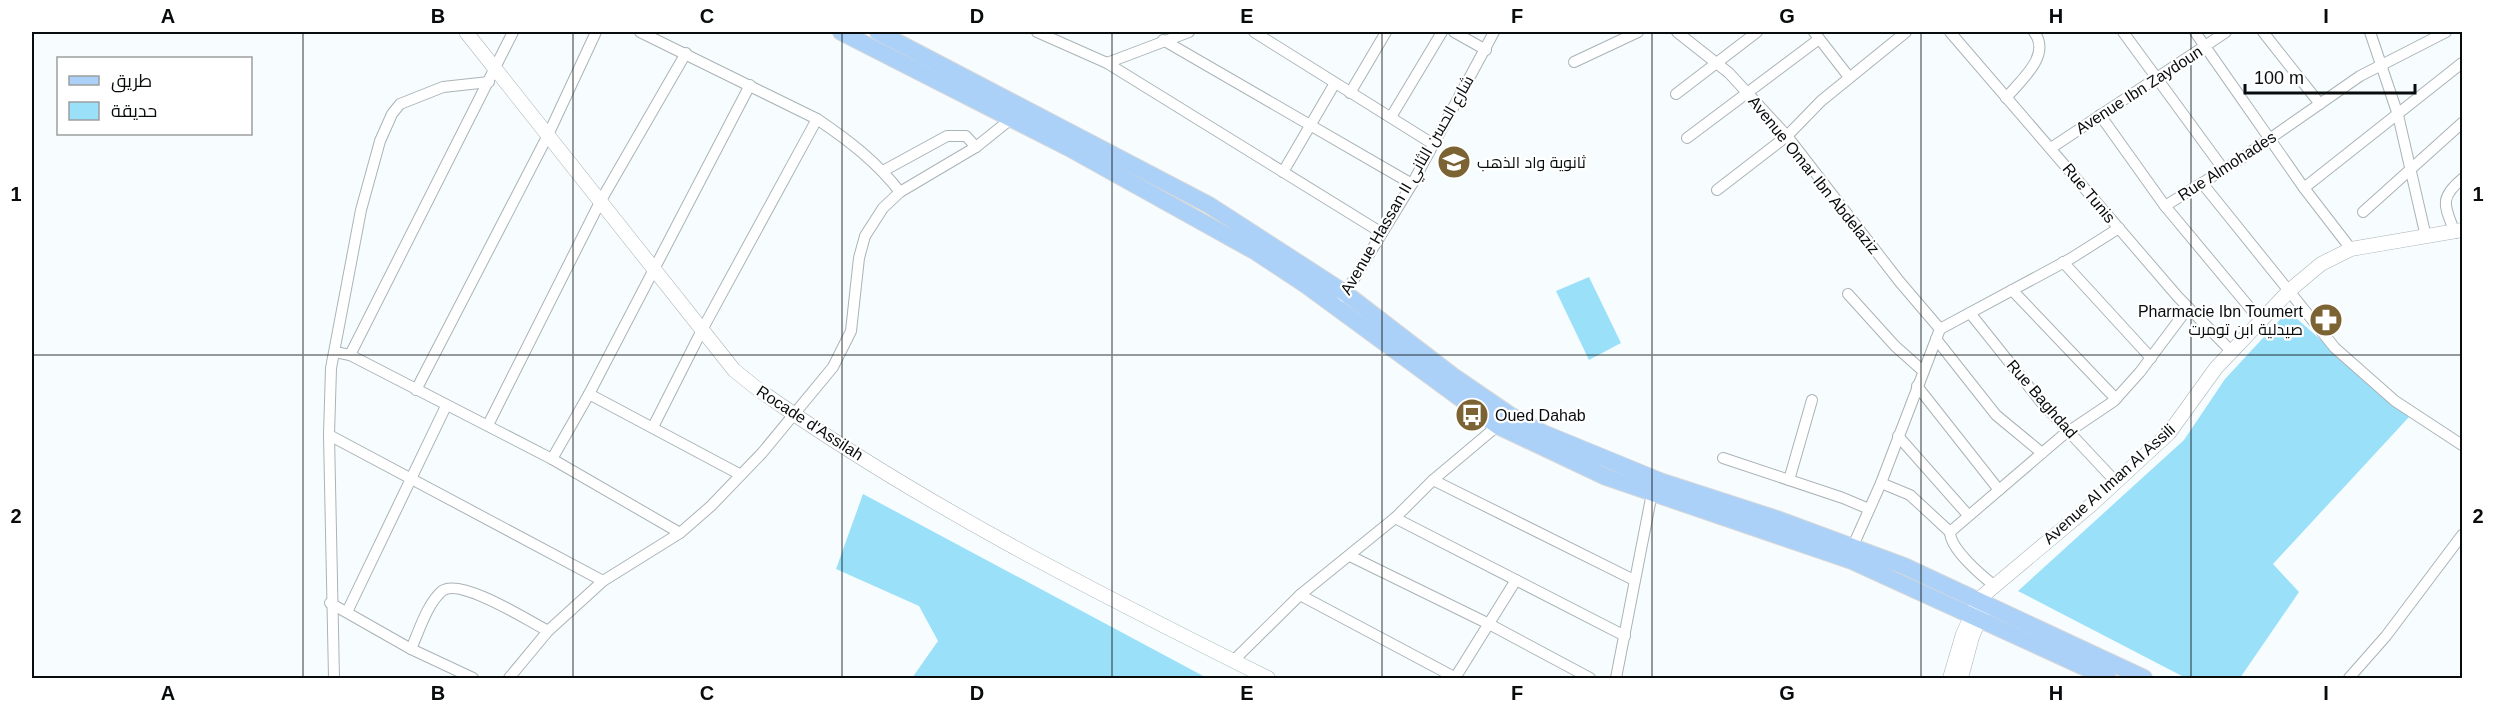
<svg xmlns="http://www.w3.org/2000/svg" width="2494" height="710" viewBox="0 0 2494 710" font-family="Helvetica,Cairo,sans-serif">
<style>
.green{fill:#9be0f9}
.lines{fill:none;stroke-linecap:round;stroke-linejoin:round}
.minor-casing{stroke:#aab3b7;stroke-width:12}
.tertiary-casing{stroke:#aab3b7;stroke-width:15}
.primary-casing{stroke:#d8d8d8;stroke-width:18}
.minor{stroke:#fff;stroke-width:10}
.tertiary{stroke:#fff;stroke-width:14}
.primary{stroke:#acd1f8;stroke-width:16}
.grid{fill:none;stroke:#090c0d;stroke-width:1.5;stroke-opacity:0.55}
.labels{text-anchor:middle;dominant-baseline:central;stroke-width:4.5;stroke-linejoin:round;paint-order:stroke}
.street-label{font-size:16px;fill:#090c0d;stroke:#fff}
.poi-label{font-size:16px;fill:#090c0d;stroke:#fff;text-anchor:start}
.neatline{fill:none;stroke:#090c0d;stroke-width:2}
.grid-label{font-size:20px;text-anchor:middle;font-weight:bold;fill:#090c0d}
</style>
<rect width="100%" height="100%" fill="#f7fdff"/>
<g class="green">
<polygon points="1589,277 1621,343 1589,360 1556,291"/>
<polygon points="2288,311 2409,417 2273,564 2299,592 2240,678 2192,678 2182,676 2018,591 2184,440 2225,379"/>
<polygon points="863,494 1207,678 912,678 938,641 919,606 836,569"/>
</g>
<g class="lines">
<g class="minor-casing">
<g id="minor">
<polyline points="640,32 817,119 702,330 653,427"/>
<polyline points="1037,32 1107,63 1382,233"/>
<polyline points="1254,32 1433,144"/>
<polyline points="1454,32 1486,50"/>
<polyline points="1677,32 1729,73 1787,136 1899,281 1940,329"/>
<polyline points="1814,32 1849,77"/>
<polyline points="1950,32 2178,297 2231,351"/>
<polyline points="2123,32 2224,170"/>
<polyline points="2195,32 2304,188 2351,249"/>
<polyline points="2263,32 2320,104"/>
<polyline points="2370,32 2398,115 2426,237"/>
<polyline points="1163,40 1412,184"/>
<polyline points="1574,62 1638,32"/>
<polyline points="1107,63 1189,32"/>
<polyline points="1350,93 1386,32"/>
<polyline points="1676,94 1757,32"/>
<path d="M2006,98C2021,80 2052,55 2034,32"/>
<polyline points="2100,115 2165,206"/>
<polyline points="1391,117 1442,32"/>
<path d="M817,119C848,140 877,162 900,192"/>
<polyline points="1687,138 1819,39"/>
<polyline points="2051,148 2226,32"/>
<polyline points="883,171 947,136 966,136 976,147"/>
<polyline points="1283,172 1335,83"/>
<polyline points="2202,183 2335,348 2395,401 2462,445"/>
<polyline points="2304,188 2462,63"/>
<polyline points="1717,190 1787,136 1821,101 1906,32"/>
<polyline points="2363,212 2462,123"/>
<path d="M2455,233C2445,206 2438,199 2462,179"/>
<polyline points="2063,262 2151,358"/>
<polyline points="2012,290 2116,399"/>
<polyline points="1848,294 1895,346 1923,371"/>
<polyline points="1343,297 1412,184 1494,32"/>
<polyline points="1970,313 2041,402 2116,482"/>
<polyline points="2260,320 2165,206 2239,160 2360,76 2446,32"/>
<polyline points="1936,339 1996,415 2042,453"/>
<polyline points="335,352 350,355 552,459 680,533"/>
<polyline points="350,355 513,32"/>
<polyline points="1917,386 1999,490"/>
<polyline points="416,390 548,135 596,32"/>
<polyline points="589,394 741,475"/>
<polyline points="488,425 600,202 686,53"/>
<polyline points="329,435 603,581"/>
<polyline points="1898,436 1968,515"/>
<polyline points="1723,458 1843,498 1869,509"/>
<polyline points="552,459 589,394 750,85"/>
<polyline points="1433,480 1634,580"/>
<polyline points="1789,480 1812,400"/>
<polyline points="1881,483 1910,495 1950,532"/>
<polyline points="1395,518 1625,636"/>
<polyline points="1853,546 1881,483 1940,329 2070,259 2119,228"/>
<polyline points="1350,556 1489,624 1590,678"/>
<path d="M1995,586C1982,576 1950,549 1950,532L2062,436L2114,401L2140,372L2188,308"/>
<polyline points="1300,595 1456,678"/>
<polyline points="330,603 411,649 473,678"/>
<polyline points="347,612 446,406"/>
<path d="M411,649C419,631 427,604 442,591C460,577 529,621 548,631"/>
<polyline points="1233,661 1300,595 1395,518 1433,480 1502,422"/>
<polyline points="334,678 329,435 331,368 361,210 380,141 392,114 400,104 443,87 489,82"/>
<polyline points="509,678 548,631 603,581 680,533 711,506 762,453 833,367 851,331 859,258 865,236 883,208 900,192 976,147 1016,115"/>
<polyline points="1455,678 1516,580"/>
<polyline points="1616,678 1652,493"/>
<polyline points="2349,678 2386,636 2462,535"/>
</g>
</g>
<g class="tertiary-casing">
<g id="tertiary">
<path d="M466,32L734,370L755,387C915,501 1093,591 1268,678"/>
<polyline points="1950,678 1963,634 1979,599 2091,505 2169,433 2216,368 2290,290 2321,264 2351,249 2462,230"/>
<polyline points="1961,678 1972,637 1983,611"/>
</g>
</g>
<g class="primary-casing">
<g id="primary">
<polyline points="841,32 1069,148 1256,252 1306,285 1498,426 1606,477 1852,561 2108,678"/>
<polyline points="878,32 1209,205 1345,293 1453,376 1510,415 1543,433 1660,481 1777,519 1904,566 2144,678"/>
</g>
</g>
<use href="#minor" class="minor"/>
<use href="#tertiary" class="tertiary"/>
<use href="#primary" class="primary"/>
</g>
<path class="grid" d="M303,32V678M573,32V678M842,32V678M1112,32V678M1382,32V678M1652,32V678M1921,32V678M2191,32V678M32,355H2462"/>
<defs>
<g id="school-disc" transform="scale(1.725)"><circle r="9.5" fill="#7b6333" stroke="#fff"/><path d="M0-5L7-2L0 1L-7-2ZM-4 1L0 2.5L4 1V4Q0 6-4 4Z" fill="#fff"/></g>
<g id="pharmacy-disc" transform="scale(1.725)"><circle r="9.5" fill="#7b6333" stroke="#fff"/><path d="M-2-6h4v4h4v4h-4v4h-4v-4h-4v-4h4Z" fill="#fff"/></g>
<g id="bus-disc" transform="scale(1.725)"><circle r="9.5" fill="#7b6333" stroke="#fff"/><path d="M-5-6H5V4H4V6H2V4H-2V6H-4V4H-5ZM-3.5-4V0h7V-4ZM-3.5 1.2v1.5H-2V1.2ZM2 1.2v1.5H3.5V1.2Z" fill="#fff"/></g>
</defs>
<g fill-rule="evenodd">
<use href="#school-disc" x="1454" y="162"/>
<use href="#pharmacy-disc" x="2326" y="320"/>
<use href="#bus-disc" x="1472" y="415"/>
</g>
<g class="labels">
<g class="street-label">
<text transform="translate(2139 90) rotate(-33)">Avenue Ibn Zaydoun</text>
<text transform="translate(2227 166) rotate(-33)">Rue Almohades</text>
<text transform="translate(1814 175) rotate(51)">Avenue Omar Ibn Abdelaziz</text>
<text transform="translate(1407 185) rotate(-60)">Avenue Hassan II شارع الحسن الثاني</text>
<text transform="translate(2089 193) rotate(50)">Rue Tunis</text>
<text transform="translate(2042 399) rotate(49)">Rue Baghdad</text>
<text transform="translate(810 423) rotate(33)">Rocade d'Assilah</text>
<text transform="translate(2109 484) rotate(-42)">Avenue Al Iman Al Assili</text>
</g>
<g class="poi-label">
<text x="1477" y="162">ثانوية واد الذهب</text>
<text x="2303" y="311" text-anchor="end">Pharmacie Ibn Toumert<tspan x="2303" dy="18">صيدلية ابن تومرت</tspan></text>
<text x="1495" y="415">Oued Dahab</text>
</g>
</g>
<rect width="2494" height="710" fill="none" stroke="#ffffff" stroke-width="66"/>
<rect x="57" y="57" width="195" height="78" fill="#ffffff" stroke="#9d9e9e" stroke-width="1.5"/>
<rect x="69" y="76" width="30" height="9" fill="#acd1f8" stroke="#9d9e9e" stroke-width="1.5"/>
<text x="111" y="87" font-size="18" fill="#090c0d">طريق</text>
<rect x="69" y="102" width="30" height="18" fill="#9be0f9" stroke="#9d9e9e" stroke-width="1.5"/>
<text x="111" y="117" font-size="18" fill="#090c0d">حديقة</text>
<path d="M2245 84v9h170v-9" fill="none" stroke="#090c0d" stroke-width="3"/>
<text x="2254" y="84" font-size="18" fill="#090c0d" stroke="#ffffff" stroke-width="4.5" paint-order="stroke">100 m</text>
<rect x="33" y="33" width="2428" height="644" class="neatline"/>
<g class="grid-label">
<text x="168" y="23">A</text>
<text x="438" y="23">B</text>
<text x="707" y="23">C</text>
<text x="977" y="23">D</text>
<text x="1247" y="23">E</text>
<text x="1517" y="23">F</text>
<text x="1787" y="23">G</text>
<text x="2056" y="23">H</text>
<text x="2326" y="23">I</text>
<text x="16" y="201">1</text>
<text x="2478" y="201">1</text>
<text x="16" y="523">2</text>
<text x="2478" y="523">2</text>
<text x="168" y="700">A</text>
<text x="438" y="700">B</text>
<text x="707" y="700">C</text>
<text x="977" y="700">D</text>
<text x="1247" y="700">E</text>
<text x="1517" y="700">F</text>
<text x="1787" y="700">G</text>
<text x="2056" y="700">H</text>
<text x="2326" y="700">I</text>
</g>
</svg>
